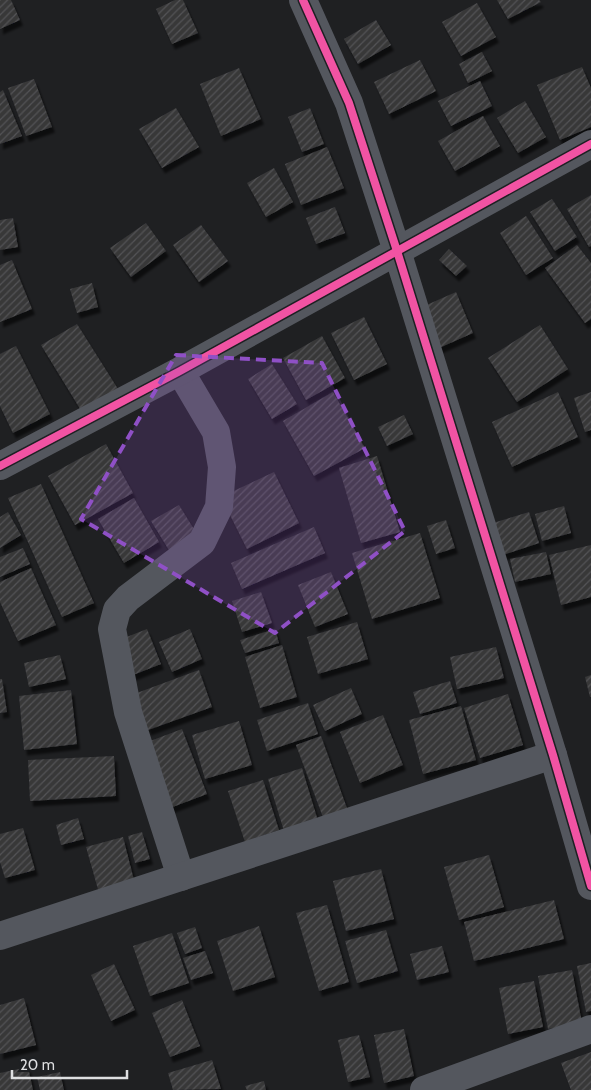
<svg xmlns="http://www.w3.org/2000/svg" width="591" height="1090" viewBox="0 0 591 1090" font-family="Cabin,sans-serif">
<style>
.building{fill:url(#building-hatch);filter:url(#shadow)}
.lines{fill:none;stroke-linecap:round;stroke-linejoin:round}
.street{stroke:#54575e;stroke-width:28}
.cycleway-casing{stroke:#1e2023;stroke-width:11}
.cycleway{stroke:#f153a3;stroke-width:8}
.marked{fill:#8f50c6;fill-opacity:0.2;stroke:#8f50c6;stroke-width:4;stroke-dasharray:10 6;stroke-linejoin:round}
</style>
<defs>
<pattern id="building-hatch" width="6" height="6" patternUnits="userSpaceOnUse" patternTransform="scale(1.25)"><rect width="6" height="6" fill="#373739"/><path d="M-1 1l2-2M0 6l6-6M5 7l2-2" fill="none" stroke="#545455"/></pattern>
<filter id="shadow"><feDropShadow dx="3" dy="5.5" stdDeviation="1" flood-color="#0009"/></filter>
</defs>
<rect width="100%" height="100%" fill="#1f2022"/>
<g class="building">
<polygon points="0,0 11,0 20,20 0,29"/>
<polygon points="175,0 183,0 198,33 172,44 156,9"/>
<polygon points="497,0 539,0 541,2 508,19"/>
<polygon points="477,3 496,37 461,56 442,22"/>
<polygon points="376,20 391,45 358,64 344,39"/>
<polygon points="482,52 492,71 468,83 459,64"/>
<polygon points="420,60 436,91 389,114 374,82"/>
<polygon points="582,67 591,88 591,127 560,140 537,85"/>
<polygon points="239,68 261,119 221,136 200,84"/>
<polygon points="34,79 52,127 26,136 8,88"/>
<polygon points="480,81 492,106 451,126 438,101"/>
<polygon points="3,90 22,136 0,144 0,92"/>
<polygon points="525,101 546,137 518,153 497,118"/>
<polygon points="176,108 199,147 162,168 139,129"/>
<polygon points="310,108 324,144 302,152 288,117"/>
<polygon points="483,116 500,146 455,171 438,141"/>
<polygon points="327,147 344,188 301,205 285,164"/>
<polygon points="274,168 293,202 266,217 247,183"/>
<polygon points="591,195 591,246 589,247 567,209"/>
<polygon points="552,199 577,237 555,251 530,212"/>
<polygon points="335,207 345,233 316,244 306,218"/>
<polygon points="526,216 553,258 526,275 500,233"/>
<polygon points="13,218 18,247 0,250 0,220"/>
<polygon points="146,223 166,251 131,277 110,248"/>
<polygon points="201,225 228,261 199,282 173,245"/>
<polygon points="577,245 591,263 591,319 585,323 545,268"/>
<polygon points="449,249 467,266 456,276 439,260"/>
<polygon points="12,260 32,309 0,322 0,265"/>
<polygon points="92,283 98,307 77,313 70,289"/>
<polygon points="456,292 473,333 439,348 422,307"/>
<polygon points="364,317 387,364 354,380 331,333"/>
<polygon points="77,324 118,389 82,412 41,345"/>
<polygon points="540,325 568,369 517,402 488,358"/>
<polygon points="322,336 345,378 306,400 283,358"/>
<polygon points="16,346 50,414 13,433 0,406 0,354"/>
<polygon points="272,364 297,404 272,419 248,379"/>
<polygon points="333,392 365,448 314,476 283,421"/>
<polygon points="558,392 578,437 512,467 492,422"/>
<polygon points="591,392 591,430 585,432 574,398"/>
<polygon points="404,415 413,434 387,446 378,427"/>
<polygon points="106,444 133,493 75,525 48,476"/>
<polygon points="377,456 400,532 361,543 339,468"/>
<polygon points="274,472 299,523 247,549 221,497"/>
<polygon points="41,484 94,603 62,617 8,498"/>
<polygon points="134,498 159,542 124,563 98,519"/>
<polygon points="179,505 200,539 172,555 151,521"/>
<polygon points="564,506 571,533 542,541 535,514"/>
<polygon points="8,512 21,535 0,548 0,517"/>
<polygon points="529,512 539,543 503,555 493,523"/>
<polygon points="446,520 455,548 436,554 427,526"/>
<polygon points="314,527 325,553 242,589 231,563"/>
<polygon points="420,533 440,598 372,619 352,553"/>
<polygon points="591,545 591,597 561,605 549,555"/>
<polygon points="23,548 30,564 0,577 0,557"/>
<polygon points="546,552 551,574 515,582 510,559"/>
<polygon points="31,568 56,625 18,641 0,602 0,582"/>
<polygon points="331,572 348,614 315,627 298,585"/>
<polygon points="261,592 272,623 242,632 232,601"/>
<polygon points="357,622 368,659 318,674 307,637"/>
<polygon points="147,629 161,664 133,675 119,640"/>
<polygon points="190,629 202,659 172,672 159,642"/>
<polygon points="275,629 279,643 245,653 240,640"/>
<polygon points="282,645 297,697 260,708 245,657"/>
<polygon points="496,647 504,678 457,689 450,657"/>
<polygon points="60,655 66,679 29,687 24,663"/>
<polygon points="199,670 212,707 148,730 134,694"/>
<polygon points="591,675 591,697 590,697 585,677"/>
<polygon points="0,679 2,679 7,712 0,713"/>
<polygon points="450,681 457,703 420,714 413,692"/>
<polygon points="351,688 362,714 325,731 313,705"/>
<polygon points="71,690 77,744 24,750 19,696"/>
<polygon points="508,694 523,745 480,758 464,708"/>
<polygon points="308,703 318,734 267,751 257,720"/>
<polygon points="461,706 476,760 423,774 409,720"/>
<polygon points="383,715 403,765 360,783 340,732"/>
<polygon points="239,721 252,765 205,779 192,735"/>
<polygon points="182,729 207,794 170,808 145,743"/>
<polygon points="321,736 348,811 324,820 296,745"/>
<polygon points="114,756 116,796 30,801 28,760"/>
<polygon points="302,768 318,821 284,831 268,779"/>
<polygon points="263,780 279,830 245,842 228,791"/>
<polygon points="78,818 84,839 61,845 56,825"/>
<polygon points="23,828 35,870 5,878 0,862 0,834"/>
<polygon points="142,832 150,859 135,863 128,836"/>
<polygon points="123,837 135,884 99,893 86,847"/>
<polygon points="489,855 504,907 459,920 444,867"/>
<polygon points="381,869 394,919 346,931 333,881"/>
<polygon points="554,900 564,939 474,961 464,922"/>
<polygon points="327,905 349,982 319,991 296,913"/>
<polygon points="259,926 275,977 233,991 217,941"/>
<polygon points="195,927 202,948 185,954 177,933"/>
<polygon points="386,930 398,971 357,983 345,941"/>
<polygon points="172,933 189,983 150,996 133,946"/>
<polygon points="442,946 449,972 417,980 410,954"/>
<polygon points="205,951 213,973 191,980 183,958"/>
<polygon points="591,963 591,1011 586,1012 577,966"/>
<polygon points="114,964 135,1010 111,1021 91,975"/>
<polygon points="572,970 582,1023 548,1029 538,976"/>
<polygon points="534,981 543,1027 508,1034 499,988"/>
<polygon points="24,998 36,1045 0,1054 0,1005"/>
<polygon points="182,1000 200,1046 170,1057 152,1013"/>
<polygon points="404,1029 414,1076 384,1083 374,1035"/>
<polygon points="359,1035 370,1077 348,1082 338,1040"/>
<polygon points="591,1052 591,1090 571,1090 561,1063"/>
<polygon points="212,1060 221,1089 173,1090 168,1073"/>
<polygon points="28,1067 33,1090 0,1090 0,1073"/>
<polygon points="60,1072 64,1090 40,1090 37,1077"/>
<polygon points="264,1081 266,1090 247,1090 245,1086"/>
</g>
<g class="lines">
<g class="street">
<polyline points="303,0 349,103 397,251 553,755 591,886"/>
<polyline points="180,371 216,432 222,467 219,507 202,542 128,598 117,610 112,629 128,712 181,877"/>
<polyline points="0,466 180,371 591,144"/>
<polyline points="0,936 553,755"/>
<polyline points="424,1090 591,1029"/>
</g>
<g class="cycleway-casing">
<g id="cycleway">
<polyline points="303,0 349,103 397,251 553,755 591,886"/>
<polyline points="0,466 180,371 591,144"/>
</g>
</g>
<use href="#cycleway" class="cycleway"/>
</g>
<path class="marked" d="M176,355L322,363L405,531L275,633L81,519Z"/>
<path d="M12 1070v8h115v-8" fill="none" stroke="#dedfe1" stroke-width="2.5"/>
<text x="20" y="1070" font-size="15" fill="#dedfe1" stroke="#1e2023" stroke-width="4" paint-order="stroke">20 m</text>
</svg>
